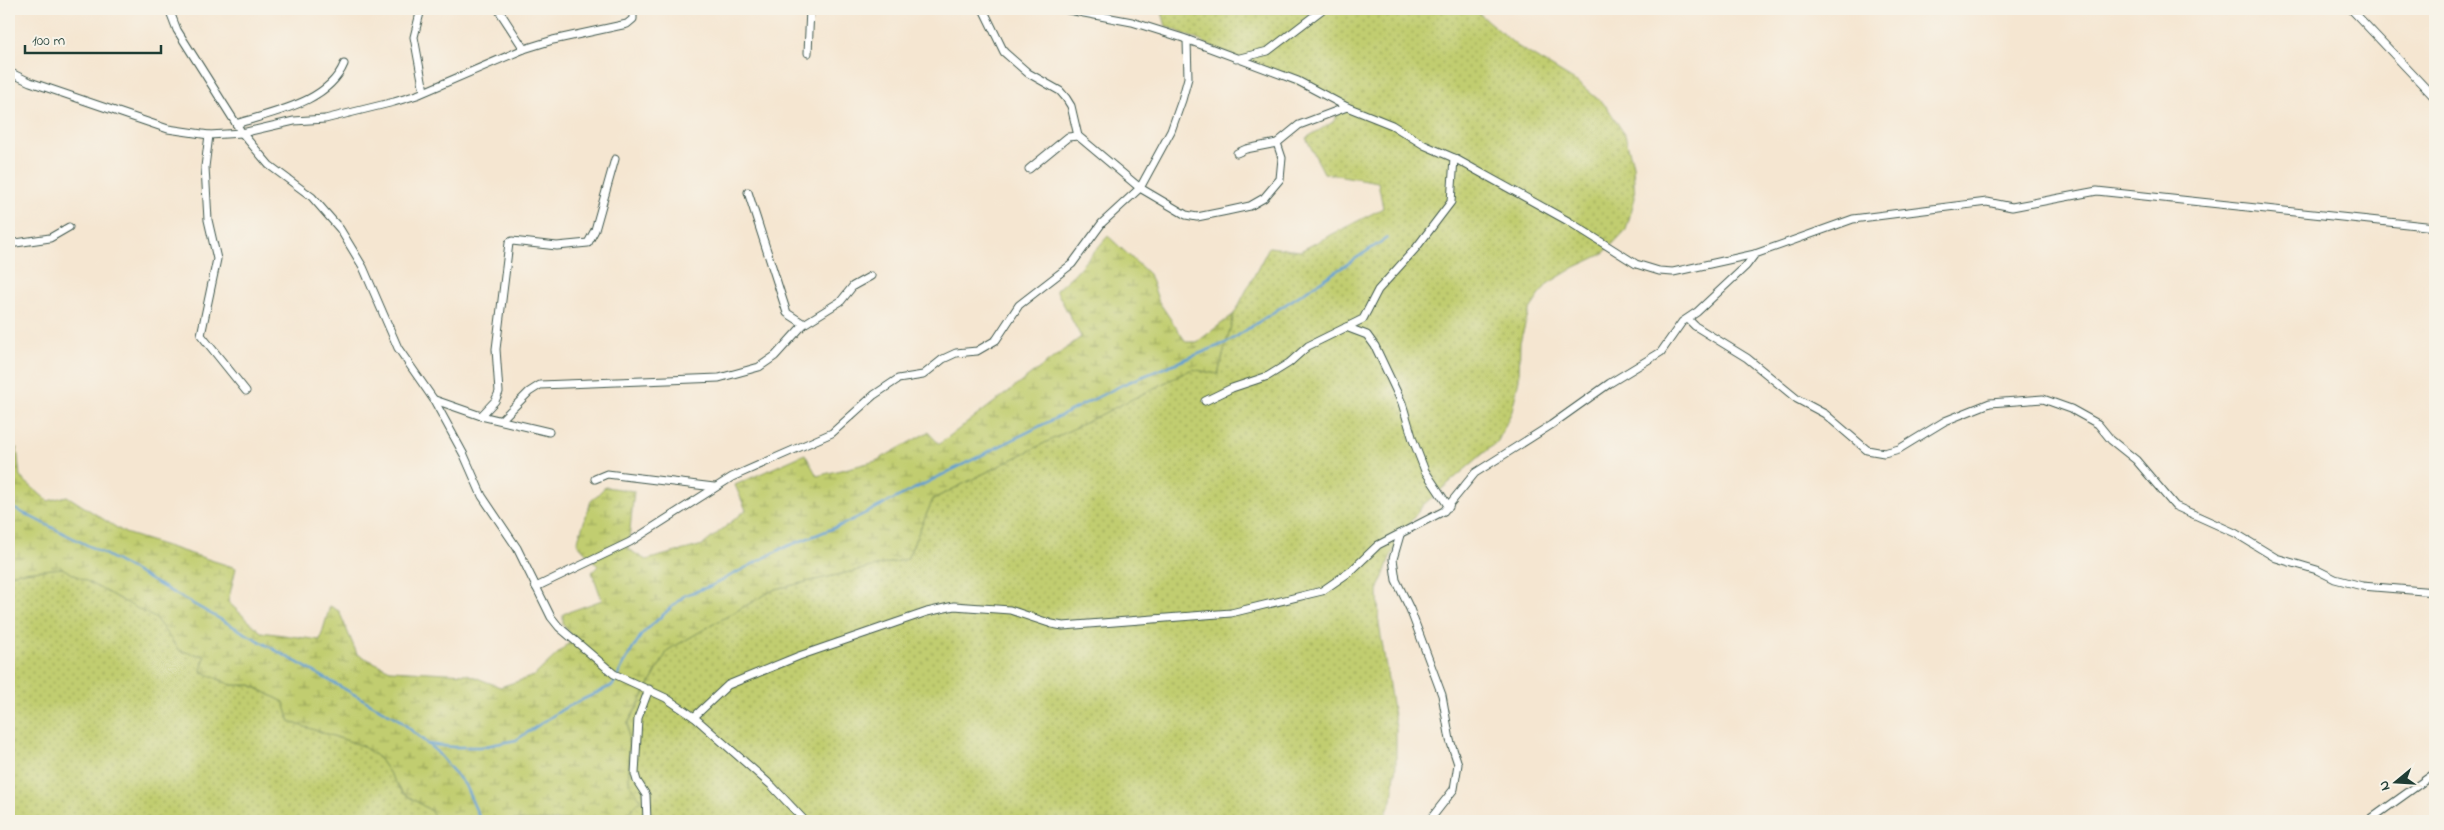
<svg xmlns="http://www.w3.org/2000/svg" width="2444" height="830" viewBox="0 0 2444 830" font-family="'Indie Flower',sans-serif">
<style>
.grass{fill:url(#grass-dots);stroke:#708552}
.wetland{fill:url(#wetland-marsh);stroke:#708552}
.lines{fill:none;stroke-linecap:round;stroke-linejoin:round}
.stream{stroke:#609fd3;stroke-width:2.5}
.minor-casing{stroke:#3f564c;stroke-width:9}
.minor{stroke:#fff;stroke-width:7}
</style>
<defs>
<pattern id="grass-dots" width="8" height="8" patternUnits="userSpaceOnUse" patternTransform="scale(1.25)"><rect width="8" height="8" fill="#c1cd6f"/><path d="M2 2h.1M6 6h.1" fill="none" stroke="#9ca85c" stroke-width="1.8" stroke-linecap="round"/></pattern>
<pattern id="wetland-marsh" width="20" height="14" patternUnits="userSpaceOnUse" patternTransform="scale(1.25)"><rect width="20" height="14" fill="#c1cd6f"/><path d="M1 5h8M5 5V1M11 12h8M15 12V8" fill="none" stroke="#9ca85c"/></pattern>
</defs>
<rect width="100%" height="100%" fill="#f7f3e8"/>
<filter id="ink" filterUnits="userSpaceOnUse"><feTurbulence type="fractalNoise" baseFrequency=".02" numOctaves="2"/><feDisplacementMap in="SourceGraphic" scale="10" xChannelSelector="R" yChannelSelector="G"/><feConvolveMatrix kernelMatrix="1 2 1 2 8 2 1 2 1" color-interpolation-filters="sRGB"/></filter>
<filter id="wash" filterUnits="userSpaceOnUse"><feTurbulence type="fractalNoise" baseFrequency=".0096" numOctaves="4" result="noise"/><feDisplacementMap in="SourceGraphic" scale="20" xChannelSelector="R" yChannelSelector="G"/><feGaussianBlur stdDeviation="1.12" result="paint"/><feColorMatrix in="noise" values="0 0 0 0 0 0 0 0 0 0 0 0 0 0 0 0 0 1.4 0 .05"/><feComposite in="paint" operator="in"/></filter>
<g filter="url(#wash)">
<rect width="100%" height="100%" fill="#f5e6d1"/>
<g class="grass">
<polygon points="1161,9 1474,9 1517,46 1580,84 1607,107 1625,135 1633,165 1635,198 1626,230 1603,254 1575,267 1547,284 1529,311 1520,342 1519,379 1512,411 1498,441 1423,505 1403,532 1389,560 1378,591 1379,624 1396,728 1396,765 1392,800 1383,821 1243,821 1220,815 1196,821 620,821 640,800 629,783 628,724 668,650 775,589 907,559 933,499 1192,369 1218,374 1234,314 1269,247 1300,251 1383,208 1378,182 1324,173 1306,138 1333,122 1343,104 1166,26"/>
<polygon points="62,568 156,618 180,651 205,656 201,671 231,685 250,685 284,702 290,722 361,745 379,758 403,793 430,810 437,821 9,821 9,580 13,573"/>
</g>
<polygon class="wetland" points="1108,236 1149,274 1159,302 1186,342 1197,342 1234,314 1218,374 1192,369 933,499 907,559 775,589 668,650 628,723 629,783 641,800 620,821 437,821 430,810 403,793 379,758 361,745 290,722 284,702 251,685 231,685 201,671 205,656 180,651 155,618 62,568 13,573 9,580 9,451 17,448 20,477 48,501 67,496 125,533 236,568 228,602 261,632 320,640 330,606 339,611 357,654 390,670 467,674 500,687 534,676 574,638 563,625 563,614 602,600 592,572 598,566 577,543 591,501 605,487 634,491 628,549 646,560 703,545 746,510 735,485 805,454 817,476 876,461 928,432 939,444 1081,337 1056,290 1074,274"/>
<g class="lines">
<g class="stream">
<polyline points="9,506 99,551 398,719 436,751 465,785 481,821"/>
<polyline points="427,744 453,747 481,747 516,740 563,709 613,685 624,663 642,634 685,595 711,586 783,548 844,524 1124,384 1228,342 1387,238"/>
</g>
</g>
</g>
<g filter="url(#ink)">
<g class="lines">
<g class="minor-casing">
<g id="minor">
<polyline points="169,9 177,30 242,133 269,165 312,197 340,229 363,267 398,348 434,400 464,455 482,496 517,548 551,617 559,627 614,674 666,698 694,717 772,786 805,821"/>
<polyline points="421,9 414,37 424,91"/>
<polyline points="498,9 524,49"/>
<polyline points="983,9 1004,52 1028,73 1060,91 1066,98 1071,106 1078,136 1140,188 1186,215 1197,217 1227,211 1250,206 1264,198 1280,179 1282,158 1277,143"/>
<polyline points="1063,9 1132,22 1183,38 1298,81 1347,107 1392,125 1424,145 1454,158 1568,221 1636,264 1659,271 1673,272 1755,254 1853,219 1987,202 2012,207 2097,191 2435,227"/>
<polyline points="2351,9 2435,98"/>
<polyline points="808,53 810,9"/>
<polyline points="1236,59 1268,51 1323,9"/>
<polyline points="9,72 30,82 168,129 209,135 242,133 294,121 325,119 394,102 417,95 524,49 553,40 627,24 633,19 633,9"/>
<path d="M236,124C272,112 328,103 344,64"/>
<polyline points="209,135 205,167 208,220 217,259 201,335 246,391"/>
<polyline points="1237,153 1246,149 1277,143 1299,125 1347,107"/>
<polyline points="1029,169 1068,137 1078,136"/>
<polyline points="748,192 787,313 804,324"/>
<polyline points="9,244 50,238 69,227"/>
<polyline points="1688,319 1695,326 1747,358 1797,399 1825,414 1867,450 1884,453 1899,449 1945,421 1990,403 2043,399 2071,409 2098,424 2111,440 2136,460 2175,506 2235,533 2276,558 2317,570 2335,579 2362,586 2435,592"/>
<polyline points="1346,327 1367,335 1375,346 1402,403 1413,440 1425,471 1449,507"/>
<polyline points="435,400 481,416 549,432"/>
<polyline points="1205,401 1232,388 1268,376 1289,363 1308,346 1363,319 1378,290 1416,248 1451,202 1454,158"/>
<polyline points="481,416 495,401 499,392 496,349 509,243 512,241 557,246 588,243 595,230 615,159"/>
<polyline points="501,420 529,392 540,385 719,378 759,367 775,356 804,324 841,301 853,286 871,276"/>
<polyline points="595,479 607,474 714,487"/>
<polyline points="1400,535 1393,559 1396,580 1410,609 1442,695 1450,740 1458,764 1454,789 1429,821"/>
<polyline points="536,587 630,542 732,477 832,433 874,395 898,379 923,375 943,359 956,353 977,351 996,340 1019,305 1072,264 1102,223 1140,188 1171,131 1182,100 1188,78 1187,40"/>
<polyline points="694,717 728,685 799,656 927,612 954,606 1010,610 1052,624 1063,626 1231,613 1322,591 1351,571 1378,545 1444,511 1475,473 1551,425 1610,383 1661,352 1682,322 1697,312 1746,266 1755,254"/>
<polyline points="647,821 646,795 637,781 635,774 638,718 649,689"/>
<polyline points="2368,821 2435,773"/>
</g>
</g>
<use href="#minor" class="minor"/>
</g>
</g>
<rect width="2444" height="830" fill="none" stroke="#f7f3e8" stroke-width="30"/>
<g transform="translate(2396 782) rotate(252)" stroke="#f7f3e8" stroke-width="4" paint-order="stroke">
<path d="M0-4L9 19L0 12L-9 19Z" fill="#1f3d34"/>
<text y="-8" font-size="14" font-weight="bold" text-anchor="middle" fill="#1f3d34">N</text>
</g>
<path d="M25 45v8h136v-8" fill="none" stroke="#1f3d34" stroke-width="2.5"/>
<text x="32" y="45" font-size="15" fill="#1f3d34" stroke="#f7f3e8" stroke-width="4" paint-order="stroke">100 m</text>
</svg>
